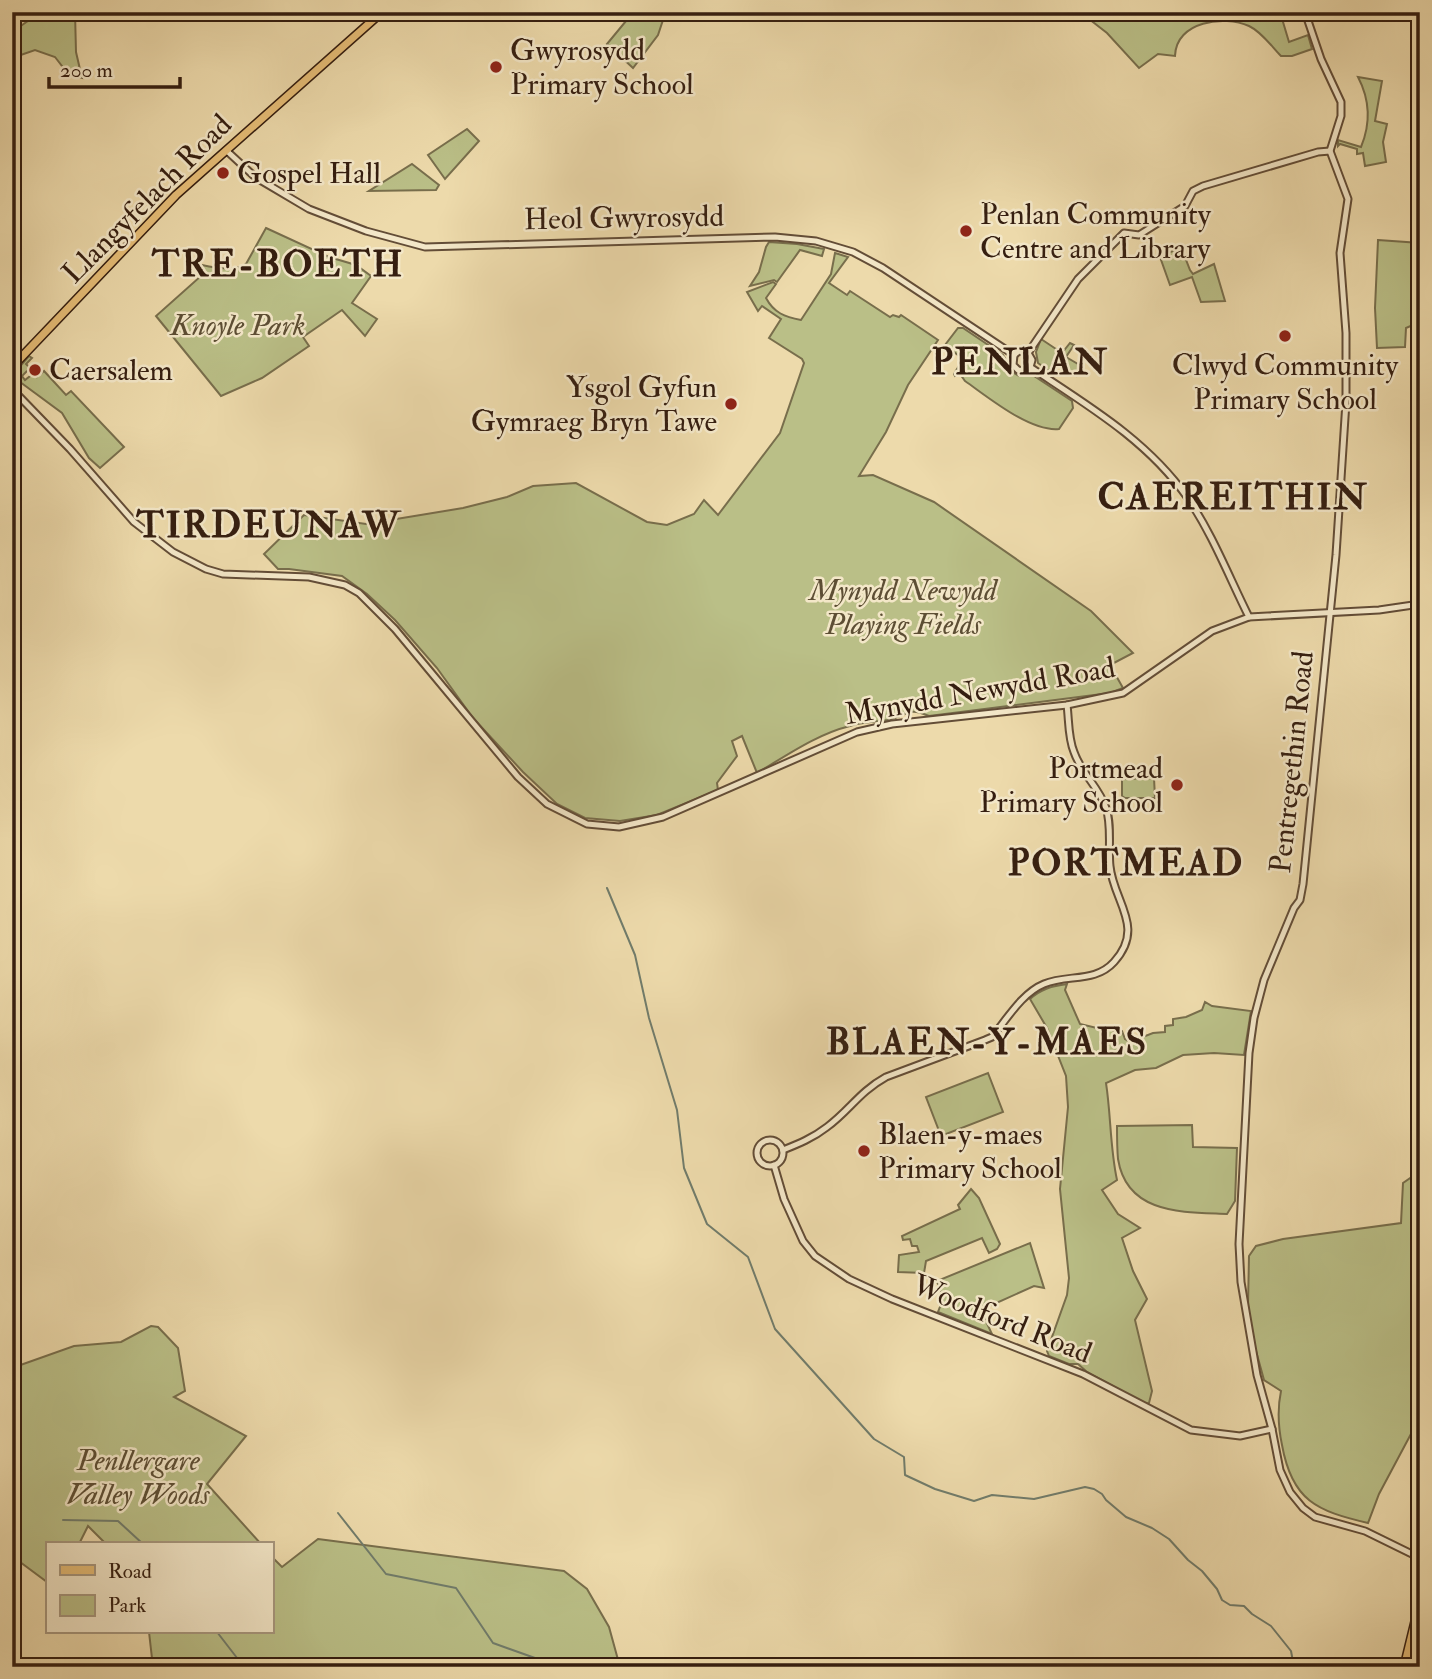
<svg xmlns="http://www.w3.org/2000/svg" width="1432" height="1679" viewBox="0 0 1432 1679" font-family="'IM FELL Double Pica',serif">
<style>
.green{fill:#babf87;stroke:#786e4c;stroke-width:2}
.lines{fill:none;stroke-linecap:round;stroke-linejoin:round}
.stream{stroke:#717c6b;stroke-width:2}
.minor-casing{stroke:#634d37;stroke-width:9}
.major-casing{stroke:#351e10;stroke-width:10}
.minor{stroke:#f3e7c8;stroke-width:5}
.major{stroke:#e6bd76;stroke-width:7}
.poi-dot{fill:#8f2418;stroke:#f3e7c8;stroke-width:2.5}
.labels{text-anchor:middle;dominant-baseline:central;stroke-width:5;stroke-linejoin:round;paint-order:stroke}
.poi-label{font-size:30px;fill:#351e10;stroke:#f3e7c8;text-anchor:start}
.street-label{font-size:30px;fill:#351e10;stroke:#f3e7c8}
.park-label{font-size:30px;font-style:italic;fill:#5d4e34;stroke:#f3e7c8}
.district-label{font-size:37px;font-weight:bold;letter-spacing:2px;fill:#351e10;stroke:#f3e7c8}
</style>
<rect width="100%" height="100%" fill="#eddaab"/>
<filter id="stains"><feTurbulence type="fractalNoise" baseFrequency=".00286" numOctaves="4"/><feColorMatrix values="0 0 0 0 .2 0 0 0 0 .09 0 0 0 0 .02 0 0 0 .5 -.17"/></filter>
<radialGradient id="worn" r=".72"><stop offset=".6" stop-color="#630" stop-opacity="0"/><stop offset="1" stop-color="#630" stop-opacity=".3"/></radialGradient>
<g class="green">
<polygon points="41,12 75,12 76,52 82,78 69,75 55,57 35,50 12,58 12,32"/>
<polygon points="630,12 670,12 663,20 658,35 633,68 607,44 631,15"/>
<path d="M1080,12H1280L1289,42L1308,35L1312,49L1292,56H1281C1272,47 1262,32 1249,26C1224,15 1176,21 1175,56L1158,54L1139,68L1107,33Z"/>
<path d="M1358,77L1382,81L1375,121L1387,124L1383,142L1386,162L1365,166L1363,153L1357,154V149L1340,144L1338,146V140L1361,147C1371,123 1370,100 1358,77Z"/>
<polygon points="467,129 479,141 445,179 428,155"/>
<polygon points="412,164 439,185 436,190 369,191"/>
<path d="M266,228L329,257L356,265L371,276L352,303L377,319L365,336L342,310L303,337L309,346L262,378L221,396L156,316L201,276L199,269L202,265C215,268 235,271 246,264Z"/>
<polygon points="1378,240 1420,243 1420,322 1406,328 1405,347 1377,348 1375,308"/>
<polygon points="769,242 797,244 824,249 822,256 800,250 777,282 774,280 750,286 759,272 766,247"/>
<polygon points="1181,247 1190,270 1193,274 1214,264 1225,301 1201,302 1192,277 1170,285 1160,257"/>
<path d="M835,253L848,257L829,283L847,295L850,291L890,317L893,315L899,317L901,315L938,340L908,385L886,432L859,476L873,475L934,502L1091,611L1133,653L1110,665L1123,688L1110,693L929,716C906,706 908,716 888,720C876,722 862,722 850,726C817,734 786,756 757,773L742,736L732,741L737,756L717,783L718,790L657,815L620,821L585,818L557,804L523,772L473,718L437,668L395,620L367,594L342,576L289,569H278L264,554L304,515L366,524L463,508L507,497L533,486L576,483L647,522L667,525L694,514L704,500L718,515L780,433L804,363L802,359L769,338L781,319L762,306L758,311L747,292L773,282L776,284L766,298C774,313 785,317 801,320L831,274Z"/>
<path d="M958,328H963L1003,355L1014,373L1019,376L1031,374L1072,401L1073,408L1059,429C1030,432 988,397 965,381L960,374L955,376L954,374L963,359L945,345Z"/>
<polygon points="1041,339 1062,353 1070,343 1074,345 1066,357 1083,367 1076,376 1059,364 1061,361 1058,359 1049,371 1038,363 1036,352"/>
<polygon points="29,356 32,358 26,364 30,368 22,376 25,380 34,373 37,377 44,371 66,395 71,391 124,447 100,468 89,458 62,413 16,379 15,372"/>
<polygon points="1154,778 1155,798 1125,798 1122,796 1122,779"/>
<path d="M1067,984L1065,990L1080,1024L1101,1029L1110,1027L1114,1032L1122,1031L1125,1039L1130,1042L1153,1033L1165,1032V1026L1173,1025V1019L1186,1017L1202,1010L1205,1002L1212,1006L1251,1011L1244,1055L1214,1053L1183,1055L1156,1068L1135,1070L1106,1083C1111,1115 1110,1148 1117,1180L1102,1190L1118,1214L1140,1228L1122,1238L1133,1271L1147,1299L1135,1320L1152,1391L1149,1403L1145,1404L1087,1372L1078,1364H1069L1049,1356L1047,1351L1067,1295L1069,1278L1060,1189L1068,1107L1066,1076L1047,1028L1030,999C1041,989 1052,986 1067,984Z"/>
<polygon points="988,1073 1003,1112 941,1136 926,1097"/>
<path d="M1192,1125L1193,1147L1237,1148L1235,1201L1227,1214C1184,1212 1127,1215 1118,1159C1117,1148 1117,1137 1117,1126Z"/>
<path d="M1420,1164V1417L1379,1494L1368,1523C1317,1511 1292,1501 1282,1445C1278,1426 1277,1410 1281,1391L1264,1380L1253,1340L1248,1306L1249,1256L1256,1246L1283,1239L1401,1223L1403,1183L1413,1176Z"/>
<polygon points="971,1189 979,1198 1000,1244 997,1249 989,1253 982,1238 926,1261 924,1273 898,1272 899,1255 919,1252 917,1246 912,1246 910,1239 903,1240 902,1236 960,1209 958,1205"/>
<polygon points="1030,1243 1044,1288 1034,1286 992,1305 989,1301 985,1303 985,1309 981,1311 992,1334 938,1312 943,1299 937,1281"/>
<polygon points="151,1326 158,1327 178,1348 185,1391 174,1397 246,1436 207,1484 261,1544 106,1544 88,1526 79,1544 47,1544 47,1582 12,1556 12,1368 74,1346 121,1342"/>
<polygon points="318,1539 564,1571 587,1589 609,1627 620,1667 153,1667 149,1632 271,1632 271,1556 282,1567"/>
</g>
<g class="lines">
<g class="stream">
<polyline points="607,888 635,955 649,1018 677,1110 684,1168 707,1224 748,1257 775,1329 874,1439 904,1457 905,1475 935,1489 974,1501 992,1495 1034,1499 1085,1487 1094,1489 1102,1494 1106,1500 1126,1517 1152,1528 1169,1539 1188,1560 1202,1571 1217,1589 1222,1600 1230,1605 1244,1606 1252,1614 1271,1626 1291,1651 1294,1667"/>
<polyline points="338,1513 386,1574 456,1588 493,1643 549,1663 550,1667"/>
<polyline points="63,1520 118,1521 143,1544"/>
<polyline points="217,1632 244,1667"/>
</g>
<g class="minor-casing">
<g id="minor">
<polyline points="1305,12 1321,59 1341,102 1341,116 1330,151 1348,199 1340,253 1346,333 1346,402 1336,555 1303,884 1300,900 1294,908 1264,980 1254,1018 1249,1053 1239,1244 1241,1282 1257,1375 1272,1429 1280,1470 1290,1492 1303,1508 1315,1517 1365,1531 1420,1558"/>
<polyline points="228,152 255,177 309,209 366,231 425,247 775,237 816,241 853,252 883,268 1014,355"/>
<polyline points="1028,353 1078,279 1124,233 1139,235 1185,206 1193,191 1203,186 1318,152 1330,151"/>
<polyline points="1014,355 1019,351 1028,353 1032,360 1030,367"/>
<polyline points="1014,355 1013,365 1018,370 1024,371 1030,367"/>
<path d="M1030,367C1087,405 1147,440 1187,497C1212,533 1229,577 1249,617"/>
<polyline points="12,389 70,449 134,522 173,552 206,569 223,574 309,577 345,585 359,593 395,629 518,777 547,804 587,824 619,827 663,817 857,732 892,724 1067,705 1123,693 1212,631 1249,617 1379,610 1420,604"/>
<circle cx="770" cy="1153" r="13"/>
<path d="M783,1150C798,1144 813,1138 827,1127C850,1110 859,1092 886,1077L985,1040L992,1037C1007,1019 1022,993 1044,984C1068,974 1095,983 1114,962C1146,927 1113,901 1110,866C1108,848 1112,825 1106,808C1099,787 1081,773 1074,752C1068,738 1069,720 1067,705"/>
<polyline points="774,1165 784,1199 803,1241 815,1256 849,1279 892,1299 1083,1374 1191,1430 1240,1436 1272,1429"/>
</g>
</g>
<g class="major-casing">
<g id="major">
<polyline points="12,367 176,195 382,12"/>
<polyline points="1404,1667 1420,1601"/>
<polyline points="1410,1667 1420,1629"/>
</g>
</g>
<use href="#minor" class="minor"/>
<use href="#major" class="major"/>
</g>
<g class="poi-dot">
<circle cx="496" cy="67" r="7"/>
<circle cx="223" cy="173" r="7"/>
<circle cx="966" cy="231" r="7"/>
<circle cx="1285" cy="336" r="7"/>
<circle cx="35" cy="370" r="7"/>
<circle cx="731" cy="404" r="7"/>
<circle cx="1177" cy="785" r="7"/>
<circle cx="864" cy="1151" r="7"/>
</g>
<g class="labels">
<g class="poi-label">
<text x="510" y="50">Gwyrosydd<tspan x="510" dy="34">Primary School</tspan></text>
<text x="237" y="173">Gospel Hall</text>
<text x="980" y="214">Penlan Community<tspan x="980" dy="34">Centre and Library</tspan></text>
<text x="1285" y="365" text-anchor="middle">Clwyd Community<tspan x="1285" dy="34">Primary School</tspan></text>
<text x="49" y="370">Caersalem</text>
<text x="717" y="387" text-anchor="end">Ysgol Gyfun<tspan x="717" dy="34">Gymraeg Bryn Tawe</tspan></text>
<text x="1163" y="768" text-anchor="end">Portmead<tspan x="1163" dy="34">Primary School</tspan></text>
<text x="878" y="1134">Blaen-y-maes<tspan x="878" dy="34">Primary School</tspan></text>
</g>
<g class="street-label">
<text transform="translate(147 199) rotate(-45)">Llangyfelach Road</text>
<text transform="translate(624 218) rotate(-1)">Heol Gwyrosydd</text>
<text transform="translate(980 691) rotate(-10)">Mynydd Newydd Road</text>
<text transform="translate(1292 762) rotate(-84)">Pentregethin Road</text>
<text transform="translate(1002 1319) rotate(22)">Woodford Road</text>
</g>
<g class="park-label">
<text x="238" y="325">Knoyle Park</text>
<text x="903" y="590">Mynydd Newydd<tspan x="903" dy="34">Playing Fields</tspan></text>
<text x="138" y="1460">Penllergare<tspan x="138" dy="34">Valley Woods</tspan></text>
</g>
<g class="district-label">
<text x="278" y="264">TRE-BOETH</text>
<text x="1020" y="362">PENLAN</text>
<text x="1233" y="497">CAEREITHIN</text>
<text x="269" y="525">TIRDEUNAW</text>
<text x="1126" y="863">PORTMEAD</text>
<text x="987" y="1042">BLAEN-Y-MAES</text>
</g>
</g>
<rect width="1432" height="1679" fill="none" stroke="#eddaab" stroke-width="42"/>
<rect x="14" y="14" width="1404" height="1651" fill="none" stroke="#351e10" stroke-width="3.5"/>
<rect x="21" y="21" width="1390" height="1637" fill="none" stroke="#351e10" stroke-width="2"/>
<rect x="46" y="1542" width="228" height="91" fill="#f3e7c8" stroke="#a7977e" stroke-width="2"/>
<rect x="60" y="1565" width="35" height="10" fill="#e6bd76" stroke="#a7977e" stroke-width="2"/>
<text x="108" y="1578" font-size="21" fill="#351e10">Road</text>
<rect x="60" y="1595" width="35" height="21" fill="#babf87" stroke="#a7977e" stroke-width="2"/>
<text x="108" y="1612" font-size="21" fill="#351e10">Park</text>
<path d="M49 77v10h131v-10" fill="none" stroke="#351e10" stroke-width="3.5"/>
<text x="60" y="77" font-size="21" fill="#351e10" stroke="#f3e7c8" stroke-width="5" paint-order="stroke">200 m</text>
<rect width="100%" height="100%" filter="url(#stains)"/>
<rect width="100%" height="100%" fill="url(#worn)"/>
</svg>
